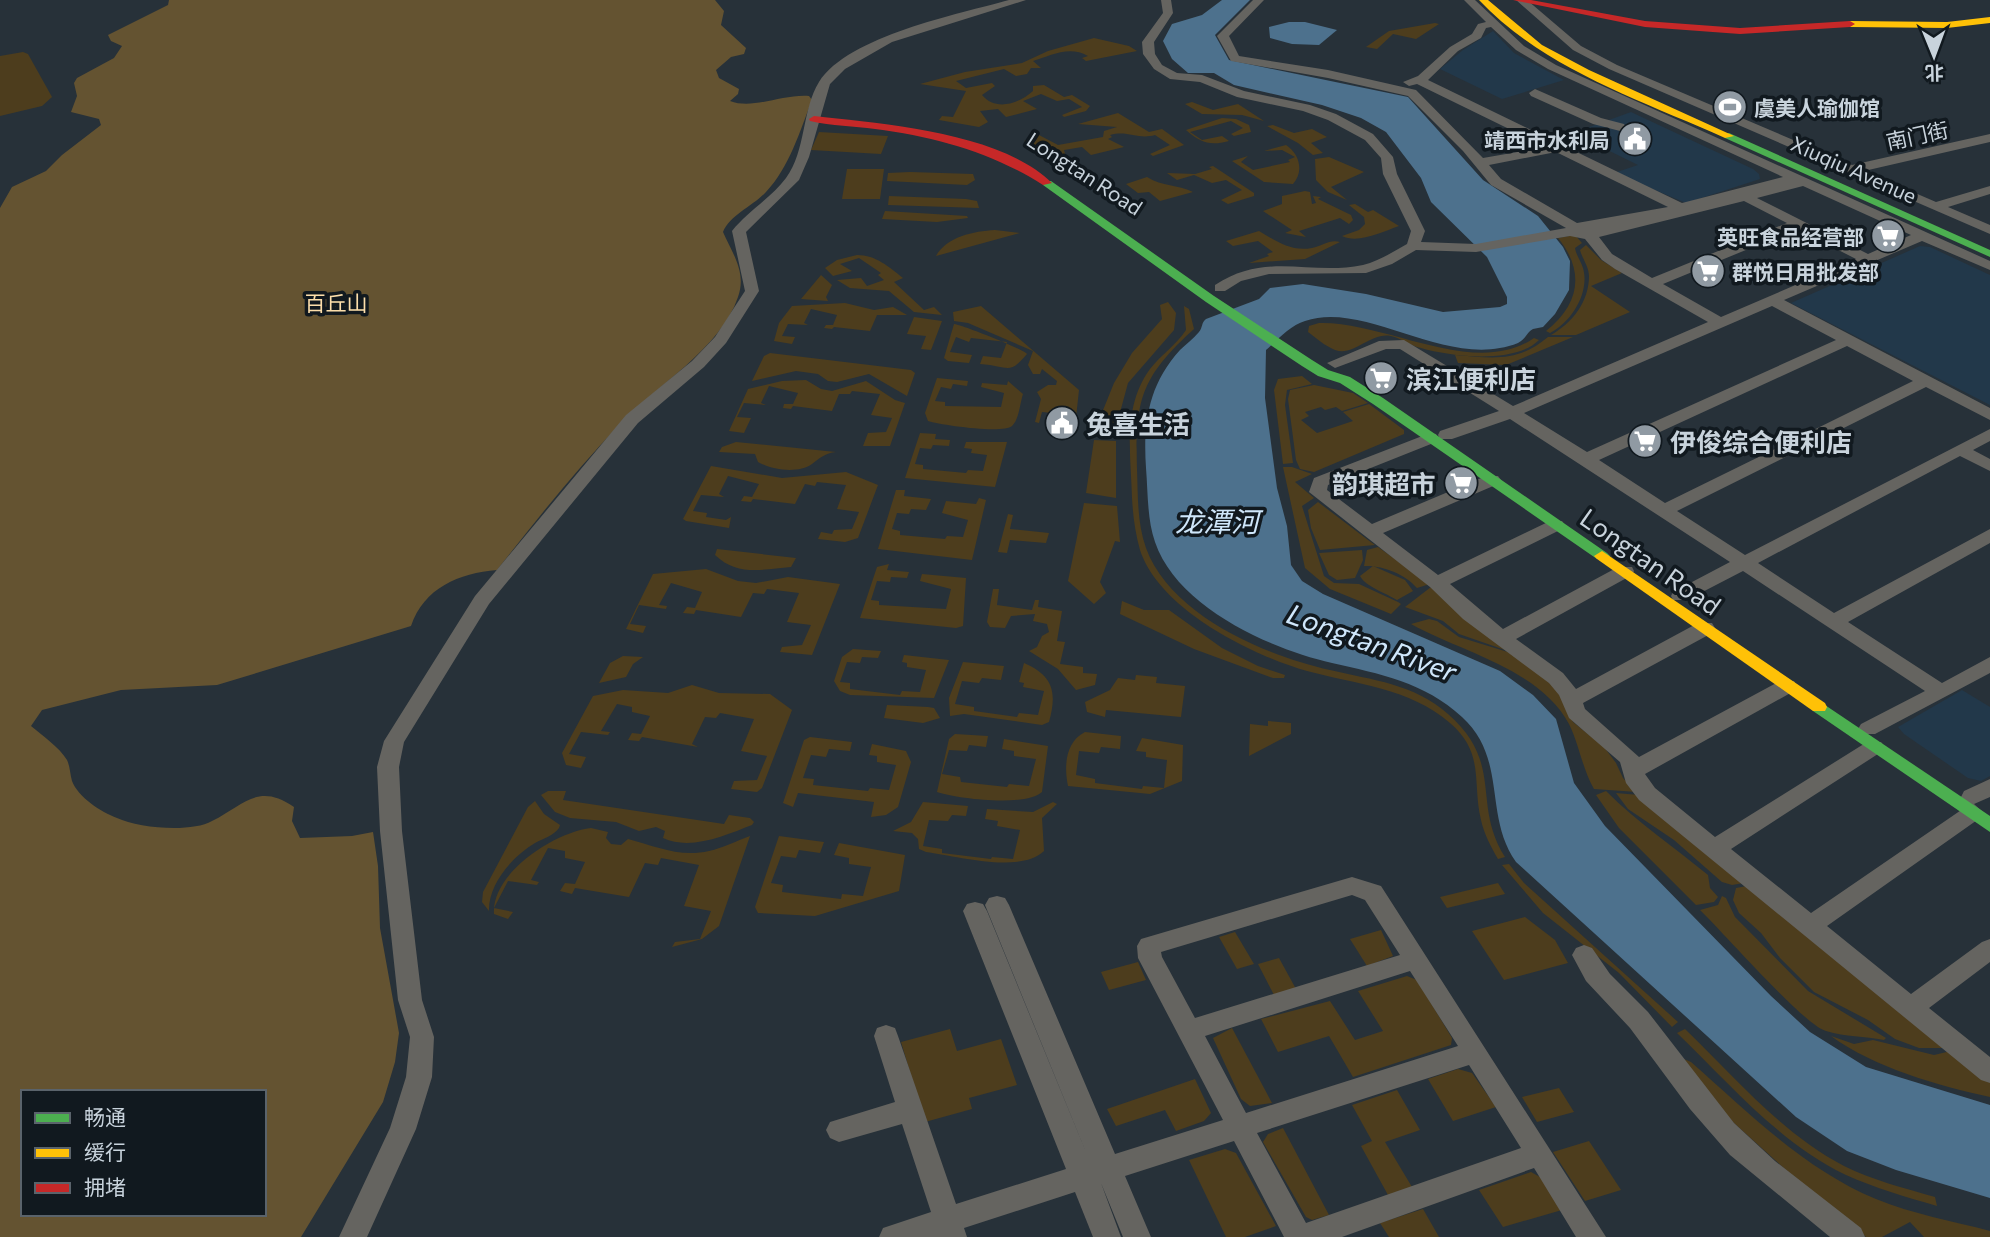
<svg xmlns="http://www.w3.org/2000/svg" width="1990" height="1237" viewBox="0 0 1990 1237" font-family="Commissioner,'Noto Sans SC',sans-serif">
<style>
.built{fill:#22384a}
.green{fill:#4d3d1d}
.forest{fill:#645331;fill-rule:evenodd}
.water{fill:#4d718d}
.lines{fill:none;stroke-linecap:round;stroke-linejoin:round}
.street{fill:#656460;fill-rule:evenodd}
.fast{fill:#4caf50;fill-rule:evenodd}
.slow{fill:#ffc107;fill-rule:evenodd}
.jam{fill:#c62828;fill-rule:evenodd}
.labels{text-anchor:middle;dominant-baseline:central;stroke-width:7;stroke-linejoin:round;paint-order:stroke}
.far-poi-label{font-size:21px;font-weight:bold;fill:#c8d3dc;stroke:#11191f;text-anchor:start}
.far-street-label{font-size:21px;fill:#c8d3dc;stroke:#11191f}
.far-park-label{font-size:21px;fill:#fcdeaa;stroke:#11191f}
.poi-label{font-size:26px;font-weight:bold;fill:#c8d3dc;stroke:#11191f;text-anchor:start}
.street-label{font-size:26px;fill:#c8d3dc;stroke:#11191f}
.water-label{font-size:28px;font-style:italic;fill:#cfe7fb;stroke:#11191f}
</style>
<rect width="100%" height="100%" fill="#273139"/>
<g class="built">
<polygon points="1493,31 1514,53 1564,80 1502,99 1440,69 1463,50"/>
<polygon points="1631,112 1753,169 1759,174 1760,179 1686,203 1614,173 1638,165 1573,133"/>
<polygon points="1920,246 1930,247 1990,275 1990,405 1791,303"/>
<polygon points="1962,690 1990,707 1990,776 1981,781 1968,778 1904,734 1898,727"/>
</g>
<g class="green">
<polygon points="1435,23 1439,24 1416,39 1393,34 1377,49 1366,47 1389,31"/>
<path d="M1094,38L1129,46L1137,51L1086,61L1082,58L1088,56C1069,45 1050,56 1033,61L1041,68H1031L1027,74L1016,76L1004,69L956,81L966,88L992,83L995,86L982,95C996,112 1020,103 1033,91V86L1044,85L1064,97L1072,95L1090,106L1086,111L1064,117L1062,115L1082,107L1069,99L1057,101L1041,94L1023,101L1037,109L1006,117L998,109L980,111L988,122L979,127L939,120L942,116L953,117L966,91L920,84L965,72L1022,63L1048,51Z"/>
<polygon points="23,52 28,54 52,97 42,106 0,116 0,56"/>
<polygon points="1192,102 1213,110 1238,104 1264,121 1242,115 1202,114 1185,104"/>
<path d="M1118,113L1149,132L1162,129L1184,145L1153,156L1150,154L1170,145L1155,135C1138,140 1128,130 1110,135L1112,137L1108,139L1124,147L1091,155L1082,147L1064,150L1066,157L1073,161L1070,162L1024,141L1039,135L1058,145L1103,137L1104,131L1117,127L1078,124Z"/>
<path d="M1222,118L1236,119L1249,125L1251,132L1234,136L1231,134L1243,128L1231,121L1190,132L1202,140L1222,136L1229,141C1210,146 1201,143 1186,130Z"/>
<polygon points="1273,125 1294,133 1312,129 1327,137 1311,143 1323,153 1313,155 1298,143 1267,126"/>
<polygon points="819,132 888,136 881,154 811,150"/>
<path d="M1286,145C1300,154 1304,172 1293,184L1264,182L1232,161L1248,156L1241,162L1253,170L1290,162L1288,160L1295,157L1282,150L1264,151Z"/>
<polygon points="1329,157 1364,172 1331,187 1347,200 1328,192 1316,180 1315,159"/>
<polygon points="1213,166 1254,193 1254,196 1228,204 1221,200 1242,190 1226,180 1212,183 1194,175 1177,180 1167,173 1195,174 1212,169 1209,167"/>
<polygon points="847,169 884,169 880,199 842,199"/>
<polygon points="910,172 973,174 975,180 967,185 887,181 888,173"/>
<path d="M1147,177C1163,187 1177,184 1193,192L1160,201L1149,192L1138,193L1126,184Z"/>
<polygon points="1305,191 1310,192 1312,204 1316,203 1313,196 1321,197 1318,199 1351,215 1353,220 1349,224 1340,218 1299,231 1306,237 1285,233 1292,230 1263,211 1282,204 1282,196"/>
<polygon points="889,196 966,199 977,201 979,208 888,205"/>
<path d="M1355,204L1368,212L1373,210L1399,226C1382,232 1358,244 1342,236L1359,230L1365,224L1364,217L1349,205Z"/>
<polygon points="885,211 967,216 968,218 937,222 882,219"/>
<path d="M995,230L1020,233L936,256C946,237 974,231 995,230Z"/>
<path d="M1259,231C1276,241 1291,252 1312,248C1322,246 1330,239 1340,242L1305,259L1249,263L1269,256L1267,254L1273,252L1258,241L1233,246L1226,241Z"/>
<path d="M1575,235L1582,243L1575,248C1576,255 1581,261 1583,268C1590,292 1572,322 1550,333L1546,331C1580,304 1585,271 1558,238Z"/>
<path d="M1586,245L1601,260L1622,273L1591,286L1630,312L1576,335H1551C1572,323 1589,302 1589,276C1589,267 1582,258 1580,250Z"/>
<path d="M857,255C876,255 889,267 903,278L894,282L924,310L934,307L942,315L914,312L889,291L850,288L837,280L861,278L867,286L884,280L878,275L881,273L859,258L840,264L852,271L833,276L825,268L837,260Z"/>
<polygon points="821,275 832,285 826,297 828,301 801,299"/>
<polygon points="1168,302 1176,313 1174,330 1128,383 1115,431 1095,430 1114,383 1132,353 1162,319 1160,305"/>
<polygon points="845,303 874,310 893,307 907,315 877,315 870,331 834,327 832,329 824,328 826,325 833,325 837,315 811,309 804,323 808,325 788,324 782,336 795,337 792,344 774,341 779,323 792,306"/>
<polygon points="981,306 1079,390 1075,427 1071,427 1073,415 1042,412 1039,423 1035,422 1041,399 1037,392 1048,385 1056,385 1057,381 1042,369 1040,374 1033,374 1028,365 1033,351 968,323 954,321 953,312"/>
<path d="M1184,306L1189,309L1194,329C1141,377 1135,400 1137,469C1138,495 1137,523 1146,548C1170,615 1266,656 1330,670C1372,680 1415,684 1448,714C1505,764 1471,803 1505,857L1498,859C1491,847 1484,834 1481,820C1472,782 1485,753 1450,723C1410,688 1355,684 1307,671C1251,655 1159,609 1140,550C1135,532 1133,516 1132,498C1131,455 1122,407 1150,369C1161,355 1176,345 1186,330Z"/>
<polygon points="914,317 942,321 931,350 921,349 926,336 907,334"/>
<path d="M1319,323C1386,321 1475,379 1534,338L1539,340C1515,364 1452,357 1421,348C1410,346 1401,338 1391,336C1370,332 1354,357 1335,350C1325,346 1316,338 1308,332L1309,326Z"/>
<path d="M954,324C963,325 1025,350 1027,354C1008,376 1010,366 980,364L983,356L1001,358L1007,342L971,338L969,342L956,337L950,352L972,355L969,363L948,361L944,358Z"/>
<path d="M1548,337H1573L1506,365L1458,363L1455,355C1493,358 1517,363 1548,337Z"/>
<polygon points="770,353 911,370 915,373 907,396 869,374 837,382 828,381 818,374 796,371 752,381 764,356"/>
<polygon points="1302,376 1312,384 1287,390 1285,405 1293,463 1283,464 1274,390 1278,379"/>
<path d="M937,378L968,381L967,386L953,384L951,389L941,387L935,401L945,402V406L1001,407L1004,393L981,387L982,383L1007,385L1008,381L1023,394C1020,403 1019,420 1012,426C1003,434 940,425 928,421L925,413Z"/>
<polygon points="806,380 821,389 832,391 866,381 895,400 905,403 890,446 863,446 868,433 886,432 892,418 871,415 880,394 852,391 850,394 839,394 832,411 793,406 791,409 783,408 784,404 793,404 798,393 769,386 761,403 766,405 744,403 737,417 751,418 744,433 729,431 748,389 782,381"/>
<polygon points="1314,385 1353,393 1368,403 1342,411 1336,407 1325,410 1321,407 1305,412 1309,416 1301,420 1317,433 1353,421 1343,412 1369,404 1404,430 1404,434 1314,472 1300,469 1296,460 1288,399 1290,390"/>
<polygon points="920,433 936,434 935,439 950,440 949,446 933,445 931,449 920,448 915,464 923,465 923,469 966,473 968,470 983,471 987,455 971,453 972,449 964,448 966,442 1007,442 995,487 905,478"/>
<polygon points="1094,440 1116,441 1116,498 1086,493"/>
<path d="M736,442L836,452C825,453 820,458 812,464C798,474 772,470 758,462L755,454L719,452L722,447Z"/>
<polygon points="711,466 782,478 846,472 878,485 858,538 845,542 818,539 821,532 832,534 834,530 852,529 859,512 837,509 846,485 817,482 815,486 805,484 795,504 753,499 751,502 741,501 744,496 752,497 759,484 728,476 719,494 724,497 701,495 693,511 707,513 706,517 726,520 731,517 729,528 686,521 683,519"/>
<polygon points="1283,467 1292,467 1312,474 1295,482 1314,498 1302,506 1324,576 1334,583 1359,584 1398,602 1401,604 1391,614 1330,589 1305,568"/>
<polygon points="896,490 905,490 904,496 931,499 926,510 911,509 909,514 897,513 892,529 900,531 900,535 945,539 947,536 963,537 968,520 942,513 946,501 976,504 979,498 986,500 972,560 878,549"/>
<polygon points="1318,502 1368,540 1375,545 1320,550 1311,528 1308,510"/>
<polygon points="1084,503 1117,506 1120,542 1115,541 1100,582 1106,593 1094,604 1068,581"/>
<polygon points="1008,514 1013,515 1010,529 1049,533 1046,543 1010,540 1007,553 998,552"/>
<path d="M1378,547L1430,584L1417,588C1405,574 1382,565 1364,566L1367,550Z"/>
<path d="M717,549L796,558L791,567C763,569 738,577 715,555Z"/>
<polygon points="1362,550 1363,560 1355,578 1337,580 1329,575 1319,553"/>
<polygon points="889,564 887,570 909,572 907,578 891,577 890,582 877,581 871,600 879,601 879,605 946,609 951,589 920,581 922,574 966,578 963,626 956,628 860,618 877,567"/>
<path d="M1373,566L1405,580L1413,591L1397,600C1386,593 1366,587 1360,576Z"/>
<polygon points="706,569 738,581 756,583 788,577 840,584 812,655 780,652 782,647 802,645 811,625 787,622 799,593 767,589 764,594 753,593 741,617 696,610 694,614 683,613 687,607 695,608 702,592 671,583 659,605 667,606 666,609 639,605 630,624 646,626 643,633 626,629 653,574"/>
<polygon points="1431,587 1505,650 1459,634 1443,621 1405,607"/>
<polygon points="993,589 999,589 997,605 1032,610 1035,600 1039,600 1038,607 1062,611 1057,641 1065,642 1060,664 1083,667 1083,673 1097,674 1095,685 1076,690 1058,669 1029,651 1037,647 1042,636 1049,632 1047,624 1033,621 1035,614 1011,616 1005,628 990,627 987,622"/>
<polygon points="1122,601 1144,610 1169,610 1222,648 1258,666 1285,675 1284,678 1273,678 1194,649 1120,614"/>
<path d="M1429,619L1437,621L1459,637L1511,653L1553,682L1573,722L1604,747L1616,763L1623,778L1637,792L1594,789C1582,768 1579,744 1569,724C1540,669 1461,652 1411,624Z"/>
<polygon points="853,649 881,651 878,658 862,657 860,663 847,662 840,682 850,683 850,689 900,695 902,691 920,692 926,670 907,667 907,663 902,662 904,655 949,660 934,698 850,695 840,691 834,681 842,657"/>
<polygon points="623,656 643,657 633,664 626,677 599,683 610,663"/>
<path d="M963,662L1004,666L1001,680L982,678L979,683L962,681L955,704L974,707V711L1017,717L1019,713L1038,715L1044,691L1023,687L1024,683L1019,682L1024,663C1054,676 1057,693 1049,722L1042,725L964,714L950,716L949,698Z"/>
<polygon points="1136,675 1157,677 1156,683 1185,686 1181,717 1106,710 1105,717 1087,712 1085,702 1110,690 1118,678 1135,680"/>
<polygon points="692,685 719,693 770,694 792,710 762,788 757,792 731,789 734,781 757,780 767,756 741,751 754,719 720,713 716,718 705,717 692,744 698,747 642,737 639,741 628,740 632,733 641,734 650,716 632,712 632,707 617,704 601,731 610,732 608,735 581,732 569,754 586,757 581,768 566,765 562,753 593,696 623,690 668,693"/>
<polygon points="887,705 928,707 934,708 940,718 923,723 884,718"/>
<polygon points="1268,721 1291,723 1291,734 1249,756 1250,724 1268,726"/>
<path d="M1085,732L1121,736L1120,749L1101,747L1099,753L1079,751L1076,775L1095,779V783L1142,789L1143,786L1164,788L1167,760L1146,757V752L1136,751L1142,738L1183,745L1182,781L1150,794L1068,786C1064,767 1065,742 1085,732Z"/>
<path d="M955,734L988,736L986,747L969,745L967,751L949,750L942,774L960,777L961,782L1007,787L1009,784L1029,786L1036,759L1014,756V751L1002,749L1004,739L1048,746L1042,792C1026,807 958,799 937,792L949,739Z"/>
<polygon points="810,737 852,742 850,751 829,749 826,757 811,755 803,778 814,779 813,785 868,791 870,788 889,790 896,765 877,762 877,756 869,755 872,744 906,751 911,762 898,807 886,815 871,817 874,802 798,793 793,807 783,803 804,740"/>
<path d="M548,791H566L563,800L724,824L729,815L750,818L754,822L752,825C726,835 691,851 663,838L665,831L656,827L639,831L616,822L570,818L555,812L541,795Z"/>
<path d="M1606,791C1638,823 1674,847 1708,875L1710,888L1718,897L1714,902L1696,905L1619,828L1596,795Z"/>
<polygon points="1616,793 1639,795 1744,883 1732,885 1722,882 1674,840 1628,809"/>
<path d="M535,801L544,814L560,825L559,828C553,836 544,838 535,843C513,856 488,884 489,911L482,902L483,892L528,807Z"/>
<path d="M923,802L968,806L966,816L952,815L948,821L929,820L923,846L942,849V853L991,859L992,857L1013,859L1020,830L997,826L998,821L985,819L987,809L1033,812L1053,802L1057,804L1042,818L1044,851C1020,874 957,856 926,852L919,849L918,839L912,833L893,831L911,822Z"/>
<path d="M591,828L608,832L606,838L611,844L621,845L628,839C655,846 680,858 709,851C723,848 736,841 750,836L719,926L702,939L672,947L675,942L700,939L711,911L684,906L699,865L661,858L658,865L645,863L629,897L575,888L572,894L560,891L565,883L575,884L585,862L565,858V851L548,848L531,880L539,882L537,885L508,881L494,908L513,912L508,919L494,914C491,873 555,832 591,828Z"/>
<polygon points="779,836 824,842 820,853 799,850 796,858 781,856 771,883 783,885 782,892 841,899 842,894 863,896 871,867 849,864 849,858 834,855 839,843 905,855 899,891 815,916 758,913 755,907"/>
<polygon points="1509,864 1524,883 1678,1022 1672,1027 1619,973 1543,913 1502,865"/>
<polygon points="1498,883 1505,894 1447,908 1440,897"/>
<polygon points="1747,886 1944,1048 1919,1048 1895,1039 1868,1020 1814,992 1780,958 1761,933 1739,913 1733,900 1736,888"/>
<path d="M1722,896L1726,898L1735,917L1808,991L1886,1038L1884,1040C1864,1036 1846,1037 1826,1031C1805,1026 1722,931 1700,910L1718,905Z"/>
<polygon points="1525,917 1555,940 1568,963 1504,980 1472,931"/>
<polygon points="1381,930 1393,956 1367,966 1350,939"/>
<polygon points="1235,932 1254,964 1237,969 1219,937"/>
<polygon points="1279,958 1296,989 1274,995 1258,964"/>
<polygon points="1138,962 1146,980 1109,990 1101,972"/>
<polygon points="1407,976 1417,980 1452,1038 1451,1045 1353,1077 1329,1036 1278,1052 1261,1019 1330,1001 1355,1040 1383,1031 1358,991"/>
<polygon points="1232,1028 1272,1103 1250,1106 1241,1099 1213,1038"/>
<polygon points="950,1029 957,1051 1001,1039 1017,1085 969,1098 972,1109 925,1122 901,1042"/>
<path d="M1685,1029C1735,1077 1781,1133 1844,1166C1872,1180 1904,1188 1935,1197L1937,1206C1906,1197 1875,1188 1846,1175C1779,1143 1729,1083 1677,1033Z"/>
<path d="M1831,1036L1854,1044L1873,1040L1934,1055L1955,1050L1990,1081V1097C1939,1086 1873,1067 1831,1036Z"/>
<path d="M1684,1059L1691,1062C1749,1113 1804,1169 1876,1199C1912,1214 1953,1221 1990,1231V1237H1924L1910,1222L1882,1237H1866L1805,1187L1725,1115Z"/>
<polygon points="1458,1069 1472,1073 1496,1107 1453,1121 1428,1079"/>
<polygon points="1195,1079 1211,1113 1204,1121 1176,1131 1165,1110 1116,1126 1107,1109"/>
<polygon points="1559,1088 1574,1112 1537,1122 1522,1097"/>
<polygon points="1397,1090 1420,1130 1385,1142 1412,1187 1388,1195 1361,1146 1372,1141 1352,1105"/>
<polygon points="1283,1128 1329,1215 1312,1220 1306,1217 1263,1142 1268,1134"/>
<polygon points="1589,1141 1621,1190 1585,1201 1553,1152"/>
<polygon points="1225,1149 1236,1153 1276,1226 1245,1237 1226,1237 1189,1160"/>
<polygon points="1531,1172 1540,1177 1562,1210 1503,1227 1479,1190"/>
<polygon points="1423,1209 1439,1237 1389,1237 1380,1223"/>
</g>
<path class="forest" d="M169,0H715L724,11L721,25L746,48L744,54L731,57L716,70L719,78L739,89L738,94L730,101C753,110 782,94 809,96L812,100C800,131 789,168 766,192C753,206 730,215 723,232C732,253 747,272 738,297C721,348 656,386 620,424C576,470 536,520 497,570C459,573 424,588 411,626L217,685L121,690L42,710L31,726C43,736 59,747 67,760C70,766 70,774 72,781C78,797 101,812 117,818C138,828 191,833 212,821C244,805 258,782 294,807L292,821L300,838L352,836L373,832L378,866L380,928L399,1033L395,1062L383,1102L301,1237H0V208L12,187L46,171L62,155L101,125L99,119L71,112L77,96L74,83L77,78L114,58L122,46L111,41L108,35L168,5ZM23,1092H264V1214H23Z"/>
<g class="water">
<path d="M1222,0H1250L1215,35L1229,60L1408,97L1483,180L1538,216L1563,247L1570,261L1569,290L1555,314L1543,327L1533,329C1526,333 1526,339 1518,343C1447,371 1367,300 1305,321C1291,325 1277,340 1266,350L1265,398L1277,488L1287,526L1291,565L1302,581L1323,594L1500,671L1533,695L1556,719L1574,783L1605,826L1771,996L1810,1032L1866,1067L1990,1105V1198L1896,1170L1847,1151L1796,1117L1516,862C1483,815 1508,759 1462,717C1424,682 1380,674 1332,663C1270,649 1177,607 1155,542C1147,519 1148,492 1146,468C1143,424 1148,385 1180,350C1186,344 1193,339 1199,332C1203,327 1201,323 1206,319L1259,299L1270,288L1303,284L1366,294L1443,312L1500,307L1507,304V297L1487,257L1431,202L1421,178L1386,132L1361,118L1322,105L1234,85L1214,73H1188L1172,59L1163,41L1172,24L1202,15Z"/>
<polygon points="1289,22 1305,22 1337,30 1319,45 1292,44 1270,38 1269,27"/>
</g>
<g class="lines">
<g class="street">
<path d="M1009,0H1026L892,42L845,69L830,84L809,157L799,180L746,232L759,291L726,343L704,367L638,423L489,604L404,742L399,767L402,831L422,1000L434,1037L432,1077L416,1129L367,1237H339L390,1128L406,1077L410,1037L398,1000L380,831L377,767L384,741L475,596L626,415L692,361L715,337L745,291L732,231C747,212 771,198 786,178C806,151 802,109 819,82C848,36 959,14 1009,0Z"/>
<path d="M1161,0H1171L1173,13L1154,42L1155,54L1162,65L1177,73L1202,75L1244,91L1310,105L1336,114L1373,134L1393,157L1397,174L1425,231L1421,242L1476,244L1566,228L1491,185L1463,151L1408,96L1328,78L1231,61L1217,36L1253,0H1264L1229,36L1239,56L1328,70L1416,90L1483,158L1546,147L1417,84L1409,86L1403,82L1418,76L1450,47L1472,34L1478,24L1486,22L1464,0H1475L1524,46L1556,65L1990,261V270L1922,241L1784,300L1990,408V420L1926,387L1677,511L1745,555L1990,429V441L1973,450L1990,459V471L1960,456L1758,563L1834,613L1990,529V543L1848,622L1942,683L1990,657V673L1875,734H1861L1858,729L1861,724L1925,691L1743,571L1687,600H1673L1671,596L1673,592L1730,562L1510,419L1452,439H1440L1438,435L1440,431L1499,411L1400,349H1386L1335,368L1327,363L1379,341L1404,340L1513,406L1708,322L1615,269L1602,260L1585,239L1570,236L1476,252L1416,250L1392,264L1366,273L1269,274L1241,281L1225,291H1215V285C1267,251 1309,276 1363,265C1379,261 1393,252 1407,244L1411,231L1383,174L1381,158L1365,140L1328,120L1303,111L1237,97L1200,82L1170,79L1154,69L1143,54L1142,42L1163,13ZM1491,27L1516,50L1548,69L1783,177L1682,203L1428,80L1458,51L1481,38L1486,28ZM1556,152L1668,207L1577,223L1501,179L1489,165ZM1803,186L1911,235L1868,254L1757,198ZM1744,201L1787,223L1652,278L1612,254L1599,237ZM1797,229L1856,259L1721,317L1663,284ZM1772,306L1836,340L1587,452L1524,413ZM1847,346L1913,381L1665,503L1599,460Z"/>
<polygon points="1516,0 1527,0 1581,46 1617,65 1852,165 1990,134 1990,142 1864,171 1936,202 1990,186 1990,194 1948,207 1990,225 1990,234 1609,69 1573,50"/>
<polygon points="1535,89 1601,118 1624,124 1626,127 1620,131 1593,124 1531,96 1529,93"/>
<polygon points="1430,433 1436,434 1438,438 1436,442 1328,485 1327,490 1372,524 1486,476 1498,476 1501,480 1498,484 1383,533 1438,575 1550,521 1562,521 1565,525 1562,529 1450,584 1503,629 1618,567 1632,567 1634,571 1632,575 1516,639 1563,673 1576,689 1698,623 1712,623 1715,628 1712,633 1583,703 1585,709 1639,757 1780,681 1794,681 1797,686 1794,691 1645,774 1655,788 1715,837 1867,742 1881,742 1885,747 1881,752 1731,849 1811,913 1970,804 1961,797 1964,791 1990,779 1990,797 1974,804 1983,812 1980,818 1827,926 1911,994 1982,942 1990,939 1990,962 1929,1008 1990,1057 1990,1083 1981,1080 1639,800 1626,783 1620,762 1569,718 1559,695 1549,683 1463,619 1430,587 1309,492 1314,478"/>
<path d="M1352,877L1381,886L1606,1237H1576L1534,1168L1342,1237H1284L1234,1141L1125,1176L1151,1237H1123L1101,1183L1121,1237H1093L1075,1192L964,1228L967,1237H879L883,1228L931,1212L902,1124L839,1142L830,1138L826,1130L830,1122L895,1102L874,1036L877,1028L886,1025L895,1028L898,1036L956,1204L1066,1169L963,911L967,904L975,902L983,904L987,911L1090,1162L985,905L989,898L997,896L1005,898L1009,905L1115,1154L1223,1120L1138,958L1137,946L1141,939ZM1352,895L1365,900L1400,955L1195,1018L1162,957L1161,952ZM1410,971L1458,1046L1246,1113L1205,1036ZM1469,1065L1521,1148L1306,1223L1257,1133Z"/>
<polygon points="1584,945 1592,948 1610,974 1648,1012 1734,1123 1775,1161 1861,1228 1865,1237 1830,1237 1730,1155 1690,1109 1630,1028 1586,981 1572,955 1576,948"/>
</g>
<g class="fast">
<polygon points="1729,133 1990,250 1990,257 1725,138 1725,134"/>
<polygon points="1043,181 1051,181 1214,296 1312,360 1328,370 1350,377 1383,398 1607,553 1610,556 1607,559 1597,559 1373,404 1340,383 1318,376 1302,366 1206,302 1043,185"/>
<polygon points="1819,701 1990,816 1990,832 1813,711 1811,707 1813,703"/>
</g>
<g class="slow">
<path d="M1479,0H1488L1542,45L1589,70L1734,136L1725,138C1640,100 1544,69 1479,0Z"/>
<polygon points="1990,17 1990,23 1947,28 1850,27 1845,24 1850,21 1947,22"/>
<polygon points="1602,551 1825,703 1827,707 1825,711 1813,711 1597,559 1594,556"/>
</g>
<g class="jam">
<polygon points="1513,0 1531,0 1645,21 1740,28 1850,21 1855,24 1850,27 1740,34 1645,27"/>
<path d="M814,116C884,124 1000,132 1052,183L1043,185C991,152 936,137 875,129C854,126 832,126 810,121L809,119Z"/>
</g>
</g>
<defs>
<g id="stadium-disc" transform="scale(1.75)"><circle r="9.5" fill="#909aa3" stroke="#11191f"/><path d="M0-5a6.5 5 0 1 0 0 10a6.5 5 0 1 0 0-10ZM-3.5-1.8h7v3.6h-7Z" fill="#fff"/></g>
<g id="civic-disc" transform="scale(1.75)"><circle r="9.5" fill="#909aa3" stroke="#11191f"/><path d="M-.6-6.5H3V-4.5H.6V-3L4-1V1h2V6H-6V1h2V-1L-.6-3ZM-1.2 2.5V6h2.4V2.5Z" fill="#fff"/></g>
<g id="supermarket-disc" transform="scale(1.75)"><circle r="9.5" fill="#909aa3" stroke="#11191f"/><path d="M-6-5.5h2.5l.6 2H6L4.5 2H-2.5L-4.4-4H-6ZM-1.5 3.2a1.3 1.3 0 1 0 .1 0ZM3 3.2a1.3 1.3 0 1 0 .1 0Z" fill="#fff"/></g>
</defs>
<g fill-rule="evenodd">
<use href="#stadium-disc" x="1730" y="107"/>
<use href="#civic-disc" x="1635" y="139"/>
<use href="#supermarket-disc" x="1888" y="236"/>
<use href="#supermarket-disc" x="1708" y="271"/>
<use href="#supermarket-disc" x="1381" y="378"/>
<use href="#civic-disc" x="1062" y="423"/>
<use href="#supermarket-disc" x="1645" y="441"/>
<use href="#supermarket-disc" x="1461" y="483"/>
</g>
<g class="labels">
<g class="far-poi-label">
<text x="1754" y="107">虞美人瑜伽馆</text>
<text x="1610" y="139" text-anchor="end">靖西市水利局</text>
<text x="1864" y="236" text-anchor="end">英旺食品经营部</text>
<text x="1732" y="271">群悦日用批发部</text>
</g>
<g class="far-street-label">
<text transform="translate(1917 135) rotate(-12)">南门街</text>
<text transform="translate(1854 169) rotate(24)">Xiuqiu Avenue</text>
<text transform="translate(1085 173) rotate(33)">Longtan Road</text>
</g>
<g class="far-park-label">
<text x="336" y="302">百丘山</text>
</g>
<g class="poi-label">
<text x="1406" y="378">滨江便利店</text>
<text x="1086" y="423">兔喜生活</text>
<text x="1670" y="441">伊俊综合便利店</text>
<text x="1436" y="483" text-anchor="end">韵琪超市</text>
</g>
<g class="street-label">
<text transform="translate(1651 561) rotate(35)">Longtan Road</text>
</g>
<g class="water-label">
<text x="1217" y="521">龙潭河</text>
<text transform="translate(1372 642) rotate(20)">Longtan River</text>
</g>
</g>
<rect x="21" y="1090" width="245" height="126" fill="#11191f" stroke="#5a636b" stroke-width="2"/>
<rect x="35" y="1113" width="35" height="10" fill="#4caf50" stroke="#5a636b" stroke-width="2"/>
<text x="84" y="1125" font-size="21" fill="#c8d3dc">畅通</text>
<rect x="35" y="1148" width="35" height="10" fill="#ffc107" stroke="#5a636b" stroke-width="2"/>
<text x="84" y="1160" font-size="21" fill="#c8d3dc">缓行</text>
<rect x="35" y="1183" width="35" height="10" fill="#c62828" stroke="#5a636b" stroke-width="2"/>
<text x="84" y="1195" font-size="21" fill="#c8d3dc">拥堵</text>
<g transform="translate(1934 56) rotate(179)" stroke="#11191f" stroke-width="5" paint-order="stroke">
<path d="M0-5L12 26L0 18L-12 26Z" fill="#c8d3dc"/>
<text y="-10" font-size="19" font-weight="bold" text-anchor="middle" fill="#c8d3dc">北</text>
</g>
</svg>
